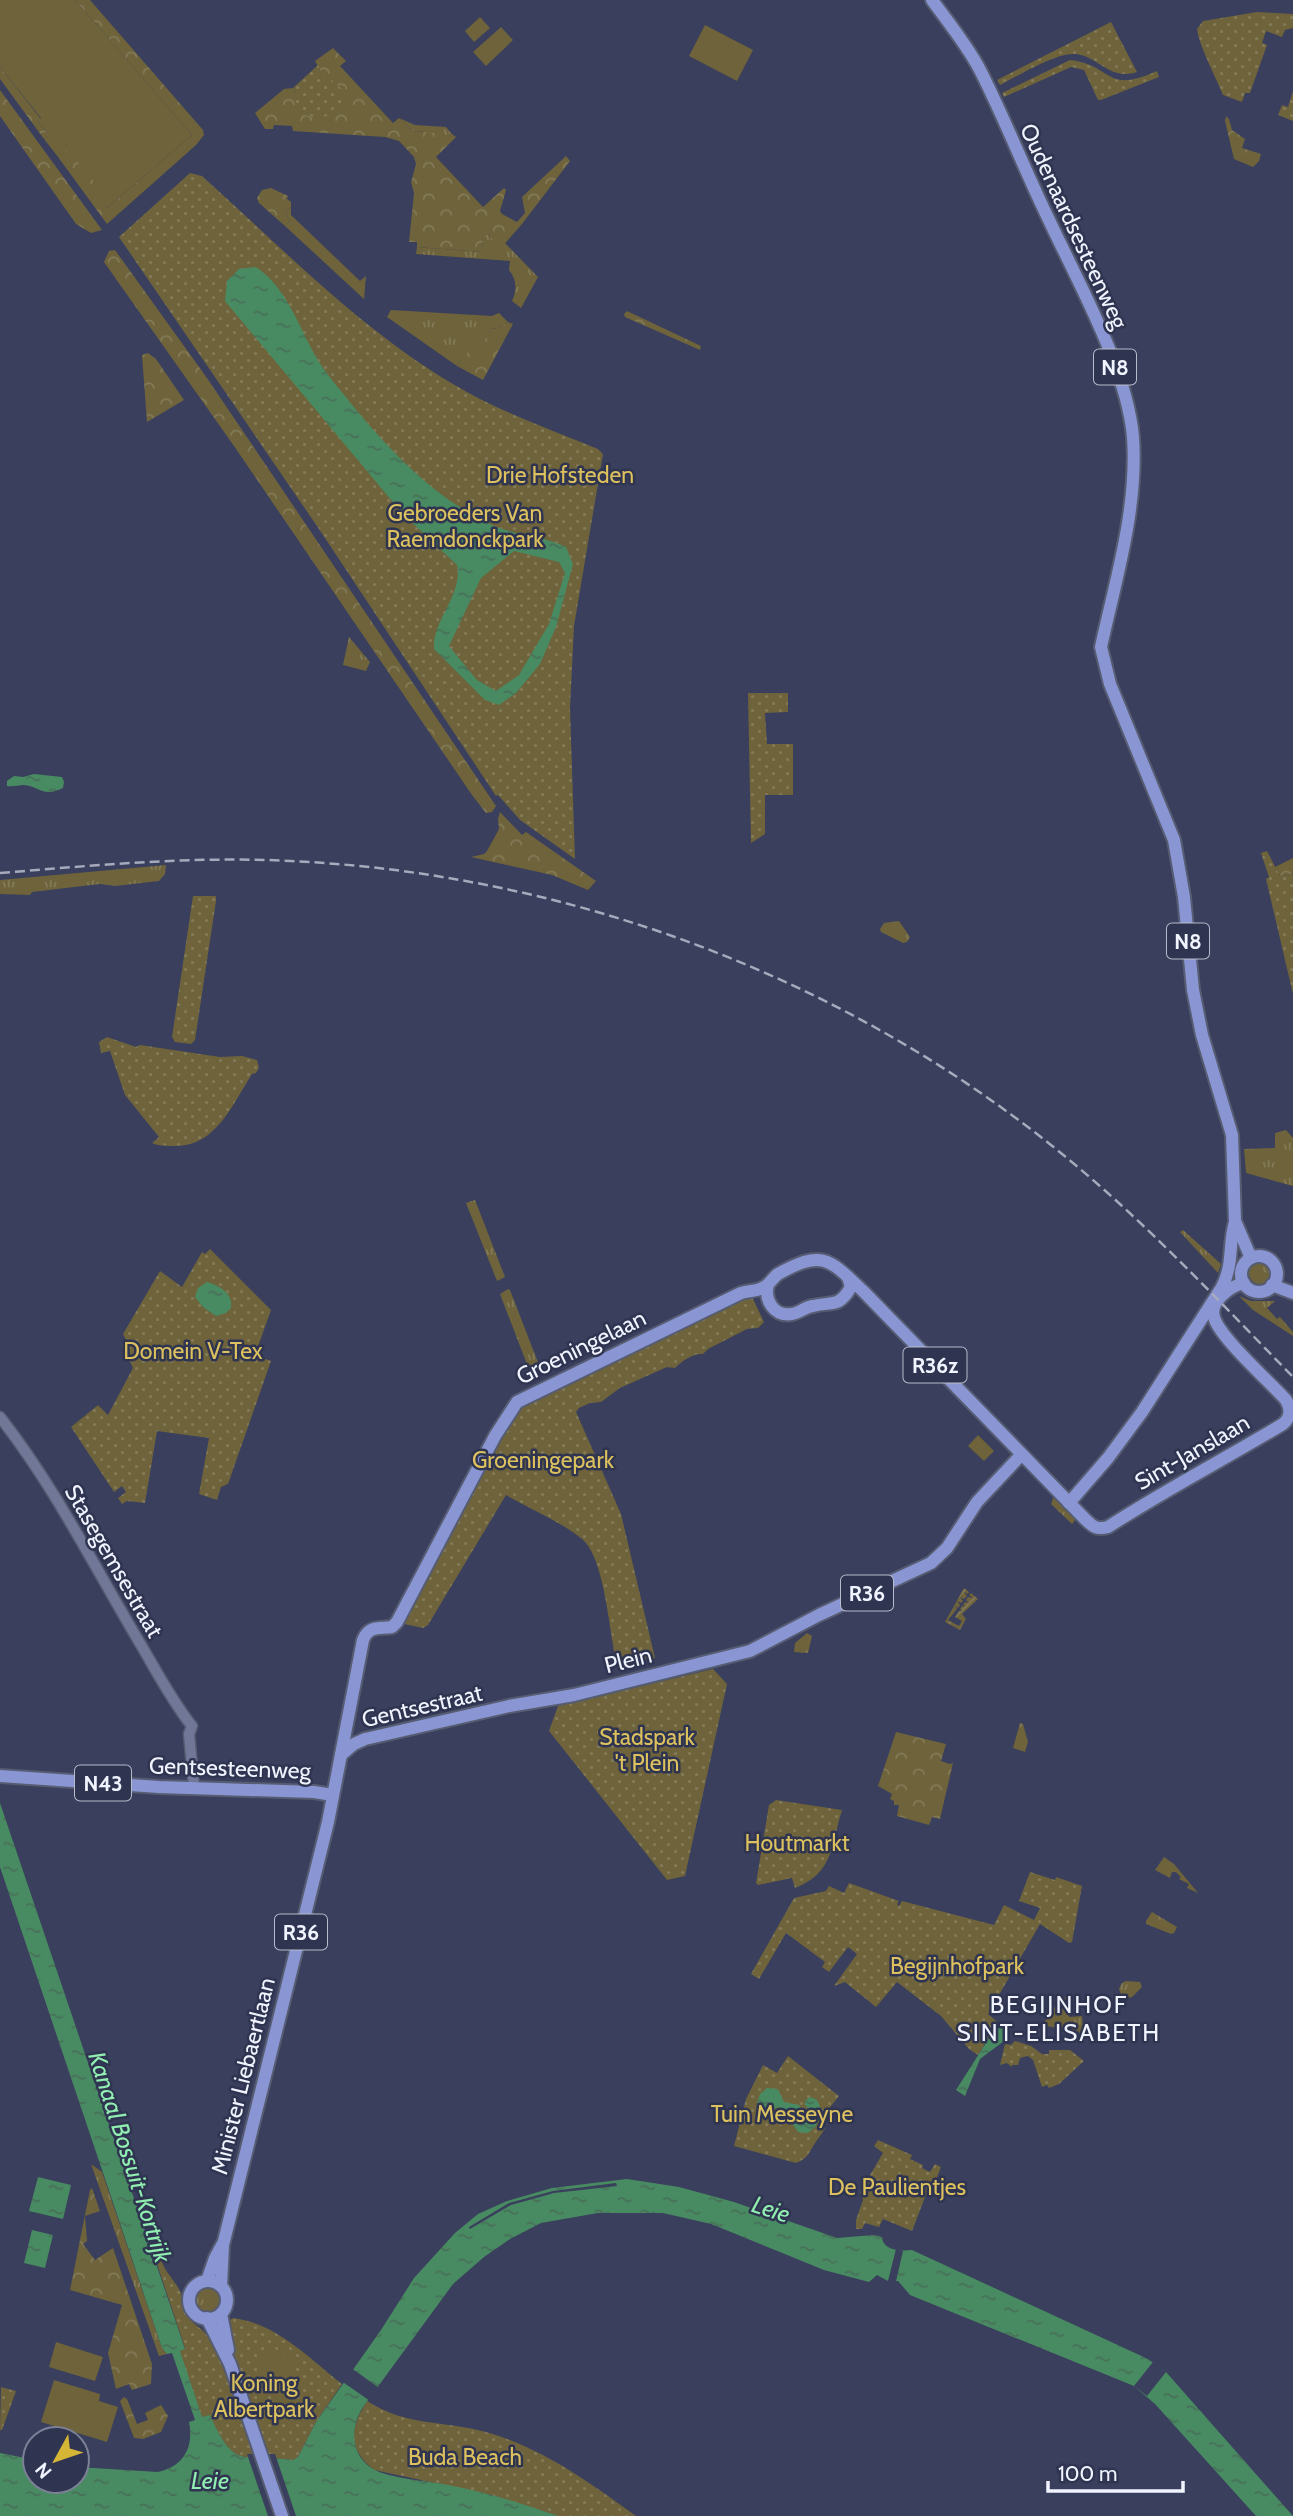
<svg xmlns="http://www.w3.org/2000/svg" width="1293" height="2516" viewBox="0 0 1293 2516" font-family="Cabin,sans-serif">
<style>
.grass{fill:url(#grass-tufts)}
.forest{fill:url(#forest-crowns)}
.park{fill:url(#park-dots)}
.garden{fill:url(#garden-furrows)}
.pitch{fill:#6e633b}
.water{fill:url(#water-ripples);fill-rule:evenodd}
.pier{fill:#393f5c}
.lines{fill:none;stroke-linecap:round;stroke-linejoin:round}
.tertiary-casing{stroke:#565c72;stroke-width:13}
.primary-casing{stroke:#565c72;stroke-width:16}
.tertiary{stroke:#707797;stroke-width:10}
.primary{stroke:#8a96d3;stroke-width:12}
.rail{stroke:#a6aabd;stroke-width:2.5;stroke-dasharray:10 5;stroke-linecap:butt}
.labels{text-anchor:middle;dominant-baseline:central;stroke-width:5;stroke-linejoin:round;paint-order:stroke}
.shield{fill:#2f3551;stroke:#b7bbcb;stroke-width:2}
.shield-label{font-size:21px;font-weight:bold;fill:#f1f4ff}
.street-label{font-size:23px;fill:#f1f4ff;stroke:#2f3551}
.park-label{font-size:23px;fill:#dcc15e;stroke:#2f3551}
.neighbourhood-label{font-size:24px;letter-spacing:2px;fill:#f1f4ff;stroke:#2f3551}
.water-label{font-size:24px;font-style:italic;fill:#92efb2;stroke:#2f3551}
</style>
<defs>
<pattern id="grass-tufts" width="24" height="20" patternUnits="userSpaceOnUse" patternTransform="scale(1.75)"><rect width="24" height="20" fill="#6e633b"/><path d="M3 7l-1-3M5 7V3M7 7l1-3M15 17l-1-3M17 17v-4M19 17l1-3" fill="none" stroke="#837a58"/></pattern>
<pattern id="forest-crowns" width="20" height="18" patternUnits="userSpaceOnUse" patternTransform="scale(1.75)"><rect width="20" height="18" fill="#6e633b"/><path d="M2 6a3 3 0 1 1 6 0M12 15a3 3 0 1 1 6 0" fill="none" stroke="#837a58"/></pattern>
<pattern id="park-dots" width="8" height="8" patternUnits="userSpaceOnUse" patternTransform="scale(1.75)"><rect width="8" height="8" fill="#6e633b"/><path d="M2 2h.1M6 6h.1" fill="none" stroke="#837a58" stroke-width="1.8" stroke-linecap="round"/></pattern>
<pattern id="garden-furrows" width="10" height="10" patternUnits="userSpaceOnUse" patternTransform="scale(1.75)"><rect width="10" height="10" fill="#6e633b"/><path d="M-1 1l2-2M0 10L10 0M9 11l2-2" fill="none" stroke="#837a58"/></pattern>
<pattern id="water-ripples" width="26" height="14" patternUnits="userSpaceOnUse" patternTransform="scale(1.75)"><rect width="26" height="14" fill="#488a61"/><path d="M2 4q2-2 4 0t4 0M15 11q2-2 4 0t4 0" fill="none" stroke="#487059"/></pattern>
</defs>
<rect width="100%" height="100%" fill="#393f5c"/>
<g class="grass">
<polygon points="399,118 415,125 446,127 451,133 440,142 424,132 413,131"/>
<polygon points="291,207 291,215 360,281 366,276 364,299 285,226 290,221 285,213"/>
<path d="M488,234L501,247L505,243L538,277L521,308L512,301C517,290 517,280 509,270L510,261L416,254L417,247L482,252L483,235Z"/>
<polygon points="391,310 492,316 499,313 508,322 498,328 490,329 478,354 460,360 457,366 387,317"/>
<polygon points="349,637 370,662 366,671 343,665"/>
<polygon points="166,865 165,874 159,881 115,886 100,884 32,892 30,895 0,894 0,880"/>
<polygon points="899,921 910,937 907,942 903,943 881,932 880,929 884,923"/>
<polygon points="1286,1130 1293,1138 1293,1186 1246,1173 1244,1149 1275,1148 1275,1133"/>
<polygon points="475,1200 505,1277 497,1281 466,1203"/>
<polygon points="1183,1230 1221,1264 1218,1273 1180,1232"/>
<circle cx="1260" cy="1273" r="11"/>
<polygon points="508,1289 510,1290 539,1365 534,1370 528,1367 500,1294"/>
<polygon points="1239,1296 1251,1301 1275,1301 1267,1308 1277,1319 1280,1317 1293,1332 1293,1336 1253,1310"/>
<polygon points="1054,1496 1076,1519 1072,1524 1051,1504"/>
<polygon points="807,1633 812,1636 808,1653 794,1652 795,1643"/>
<polygon points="1020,1723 1023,1724 1028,1742 1025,1752 1013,1748"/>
<polygon points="1164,1857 1174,1864 1198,1893 1187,1888 1189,1884 1179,1879 1181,1877 1176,1872 1172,1872 1170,1878 1155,1870"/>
<polygon points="1152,1912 1177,1927 1174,1933 1171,1934 1146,1924 1146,1921"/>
<polygon points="1126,1981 1140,1982 1142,1987 1132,1997 1127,1998 1121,1995 1119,1989 1122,1983"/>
<polygon points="1067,1995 1070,1997 1069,2017 1082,2016 1084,2038 1078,2031 1045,2026 1043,2024 1061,1998 1064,1999"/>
<polygon points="91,2164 102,2172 162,2348 167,2354 159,2356"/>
<circle cx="208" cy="2300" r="13"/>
</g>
<g class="forest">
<polygon points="75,0 90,0 203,130 204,135 196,145 107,224 58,157 68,149 96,183 107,208 192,135"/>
<polygon points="333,48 346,61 340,66 393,123 399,118 413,131 434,133 440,141 451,133 456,137 436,157 483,207 504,188 506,190 500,211 502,214 517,222 525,213 522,197 566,156 570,161 522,224 501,248 488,234 483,236 482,252 417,247 417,242 409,242 414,193 411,182 416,164 414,157 399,141 385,137 293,131 292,126 274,125 273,129 265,129 255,113 284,89 293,88 296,93 320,70 315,61"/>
<polygon points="0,67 41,119 38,121 49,136 44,139 0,79"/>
<polygon points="0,90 102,230 91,233 76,224 0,116"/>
<polygon points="1226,116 1229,119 1232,130 1245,139 1242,148 1261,154 1259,161 1253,167 1234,159 1225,121"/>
<polygon points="271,188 288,196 287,199 291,202 291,207 285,213 290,221 285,226 259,203 257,198 262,190"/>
<polygon points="115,250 207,378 496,806 492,812 486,813 472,795 234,446 104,262 109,251"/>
<polygon points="627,311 701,346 700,350 625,317 624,314"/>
<polygon points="508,322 513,324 483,380 457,366 462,356 470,351 478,353 490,329 498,328"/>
<polygon points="148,353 156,359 184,400 147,422 142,355"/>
<polygon points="500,812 522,835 526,832 596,881 588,890 552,875 471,857 484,854 487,851 499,829 498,819"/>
<polygon points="1293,858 1293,874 1280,876 1275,867"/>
<polygon points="896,1732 946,1744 941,1761 950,1764 953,1763 940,1819 932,1817 929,1825 897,1816 899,1805 894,1805 894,1801 890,1799 892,1794 878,1786"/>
<polygon points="92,2188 100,2211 85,2216 87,2241 83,2244 95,2260 113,2248 152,2364 151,2384 132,2390 129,2384 116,2389 108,2353 122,2305 70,2290 90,2190"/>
<polygon points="124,2397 127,2399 137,2424 148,2420 145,2413 161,2405 168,2416 161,2432 143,2439 134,2438 120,2401"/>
</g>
<g class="park">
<path d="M1257,12L1293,14V28L1285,30L1282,37L1266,31L1262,43L1267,45L1250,93H1245L1242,102L1223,95C1216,77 1199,46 1197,29L1203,21Z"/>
<path d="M1111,22L1137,72C1109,81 1100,57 1076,54C1056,52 1018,76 1000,85L997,80Z"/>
<path d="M1070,60C1114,65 1104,95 1157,71L1159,77L1101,100H1098L1084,70L1071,67L1004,97L1002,93Z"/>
<path d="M318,65L320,70L344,91C344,95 345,99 343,103C338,121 307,119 295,111L296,93L293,88Z"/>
<polygon points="1293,91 1293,121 1278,115 1282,105 1288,107"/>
<path d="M190,173L202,176C290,255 374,344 480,399C518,418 559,433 598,449L603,454L574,626L570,708L575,859L520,820L498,795L496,796L321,532L119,237Z"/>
<polygon points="788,693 788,712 765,713 767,744 793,744 793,795 765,795 765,834 751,843 748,693"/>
<polygon points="1267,851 1280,876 1293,874 1293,994 1266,879 1269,877 1261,853"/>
<polygon points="193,896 216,896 216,901 195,1040 191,1044 175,1042 172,1037"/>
<path d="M107,1037L136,1047L140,1045L220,1057L242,1056L257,1060L259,1068L256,1073L252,1074C232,1105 216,1147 174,1146C166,1146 159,1146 152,1143L159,1137L125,1095L110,1051L101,1053L99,1042Z"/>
<polygon points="210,1249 271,1310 255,1355 271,1361 228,1484 221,1487 217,1500 199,1494 209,1438 157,1431 145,1503 127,1501 122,1504 118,1498 126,1492 122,1486 114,1492 71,1427 98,1405 108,1415 133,1368 122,1345 126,1340 123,1334 160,1271 182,1287 202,1252 205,1254"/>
<path d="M751,1295L764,1322L758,1328L747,1329L708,1349L703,1354C692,1353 681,1362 675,1368L667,1367L620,1388L601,1402L590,1403L579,1408L576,1412L621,1514L655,1658L631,1662L630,1665L618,1668C609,1637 606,1559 582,1539C560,1521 531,1510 506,1495L428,1625L423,1628L404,1624L403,1618L517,1407Z"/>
<polygon points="713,1669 727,1684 685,1876 667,1880 549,1731 558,1706"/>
<path d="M776,1800L842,1810C831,1845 834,1873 795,1888L792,1878L758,1885L756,1883L769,1805Z"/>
<polygon points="1030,1872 1055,1880 1056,1877 1082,1886 1072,1942 1069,1943 1040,1924 988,2014 1008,2031 997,2024 978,2055 969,2049 941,2016 897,1982 876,2007 845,1982 834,1986 857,1954 848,1947 829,1972 822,1967 825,1962 786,1933 759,1979 751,1974 794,1898 826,1891 829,1886 844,1893 849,1883 899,1901 897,1904 899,1906 902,1901 994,1925 1004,1905 1034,1920 1040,1908 1019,1901"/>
<polygon points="1015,2041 1031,2046 1042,2054 1049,2054 1049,2050 1070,2050 1084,2061 1059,2084 1049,2088 1047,2085 1042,2087 1033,2060 1028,2056 1020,2058 1018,2065 1012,2065 1012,2067 1007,2063 1000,2065 1005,2044 1011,2045"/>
<path d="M788,2056L839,2096L827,2111L828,2114L820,2124L825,2128C822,2134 818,2138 815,2143C809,2152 809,2158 796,2163L734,2146L746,2099L763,2065L777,2073Z"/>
<polygon points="878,2140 912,2155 910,2159 923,2165 922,2168 930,2172 935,2164 941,2167 933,2188 940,2192 939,2196 927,2192 912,2231 883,2219 879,2227 865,2223 862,2229 856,2229 856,2220 863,2200 860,2192 883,2153 874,2146"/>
<path d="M155,2258H160C166,2274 174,2279 180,2291C184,2299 182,2308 188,2317C193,2325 202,2327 207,2336L231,2327L230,2320L233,2318C276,2323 309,2358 342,2384L316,2422L298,2457L293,2460C240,2453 235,2471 210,2416L202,2418L179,2350L185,2348Z"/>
<polygon points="1,2387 16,2391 2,2430 0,2430"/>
<path d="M367,2401C408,2427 442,2420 486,2432C542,2448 589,2482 636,2516H558L491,2495L374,2470C347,2449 350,2427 367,2401Z"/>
</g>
<polygon class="garden" points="964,1588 969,1592 968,1594 964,1592 967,1596 964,1599 960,1597 963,1601 961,1603 957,1601 960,1605 958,1608 955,1606 957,1609 948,1620 959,1626 962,1621 955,1617 959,1611 962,1611 960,1609 962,1606 965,1607 963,1605 965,1602 969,1603 966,1600 968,1597 973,1598 969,1595 971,1593 978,1599 962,1614 966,1619 960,1630 945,1622"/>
<g class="pitch">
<polygon points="0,0 75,0 192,135 107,208 90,188 95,183 68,150 58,157 44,139 49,136 38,121 41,118 0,67"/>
<polygon points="480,17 490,28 474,42 465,31"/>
<polygon points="705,25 753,50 737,81 689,56"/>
<polygon points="501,27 513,40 486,66 473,52"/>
<polygon points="978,1435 994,1451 984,1461 968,1446"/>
<polygon points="56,2342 103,2357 95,2381 49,2367"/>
<path d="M270,2346L293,2360L300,2382C282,2427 249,2377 260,2353Z"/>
<polygon points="54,2380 100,2394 99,2401 118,2407 107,2442 41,2422"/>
</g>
<g class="water">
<path d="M256,267C291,291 300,334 323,368C332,381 343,393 353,406C391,452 435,498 490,524C515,536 541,535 566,547L573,564L556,627L540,664L516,693L499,705L485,700L434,649C432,620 463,596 457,565L402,513L225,301L227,281L239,269ZM514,551L559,562L565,573L549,624L519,675L496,691L477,680L449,646L481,578Z"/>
<path d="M34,774L62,777L64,782L63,788C43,798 39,786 24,785C18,785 13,787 7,786V781L14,776L23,777Z"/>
<path d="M207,1282C220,1286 233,1293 231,1308L226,1313L216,1316L203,1307L195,1297L198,1288Z"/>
<path d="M0,1803L185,2349L180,2351L202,2417L210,2415C235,2471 240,2453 293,2460L298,2457L316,2422L381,2330L414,2278L455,2233L478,2214L507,2201L552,2188L627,2179L679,2187L734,2202L837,2238L874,2235L882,2237C883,2251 901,2251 912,2250L1148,2359L1166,2372L1293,2516H1256L1155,2404L1134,2386L910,2295L898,2281H888L877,2275L869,2282L824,2270L711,2224L663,2213H598L541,2223L510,2239L484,2257L453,2284L363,2407C350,2427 350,2455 373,2469C390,2479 432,2481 453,2486C489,2493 523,2504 558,2516H0V2453L35,2460V2481H77V2467L158,2472C184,2466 194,2447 189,2422L195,2420L172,2353L167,2354L162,2348L0,1867Z"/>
<polygon points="998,2024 1006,2031 1003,2036 1004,2041 980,2059 965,2096 956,2090"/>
<polygon points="767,2088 778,2089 784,2102 799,2105 809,2117 812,2112 805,2105 805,2101 810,2097 817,2100 822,2111 816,2126 808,2133 798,2132 786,2113 777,2107 767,2115 764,2114 757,2103 760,2094"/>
<polygon points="38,2177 71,2185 63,2219 29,2211"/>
<polygon points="32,2230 53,2235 45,2268 24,2263"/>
</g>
<g class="pier">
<polygon points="616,2183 617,2186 554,2193 511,2205 470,2229 469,2227 509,2203 553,2191"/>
<polygon points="896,2249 903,2251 896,2281 888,2281"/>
<polygon points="1153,2362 1166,2372 1147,2396 1134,2386"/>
<polygon points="350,2367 379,2388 370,2401 340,2380"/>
<polygon points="247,2454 275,2454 296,2516 268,2516"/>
</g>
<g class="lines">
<g class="tertiary-casing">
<path id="tertiary" d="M0,1417C55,1487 95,1568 141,1645C157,1672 172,1701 192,1726L189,1734L194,1787"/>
</g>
<g class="primary-casing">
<g id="primary">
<path d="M932,0C948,22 967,45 980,70C1005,119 1025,171 1049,220C1078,282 1127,369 1133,437C1138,508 1116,578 1101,647L1110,684L1174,840L1184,897L1193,990L1202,1035L1232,1135L1235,1221L1251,1258"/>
<circle cx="1259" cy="1274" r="18"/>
<path d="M768,1285C764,1300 774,1317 792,1314C799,1313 805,1307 813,1306C832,1301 838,1309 851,1287L848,1277"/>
<polyline points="1272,1285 1293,1293"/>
<path d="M1069,1503L1108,1458L1142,1412L1222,1287C1234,1263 1228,1246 1235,1222"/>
<polyline points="341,1755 354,1744 365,1739 509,1706 574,1695 750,1651 819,1615 931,1563 947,1548 977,1502 1021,1455"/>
<polyline points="0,1776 159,1787 314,1792 333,1795"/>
<polyline points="207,2281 215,2258 222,2245"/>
<circle cx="208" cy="2300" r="19"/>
<path d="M221,2286L223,2245L328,1822L363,1640C369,1625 379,1629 392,1627L397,1622L495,1436L517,1402L741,1293C748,1291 756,1291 762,1288C769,1286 772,1278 778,1274C823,1249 829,1259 863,1291L1085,1519C1093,1527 1097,1530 1108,1527C1165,1490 1225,1459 1283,1424C1291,1417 1291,1409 1286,1400C1270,1382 1219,1337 1214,1317C1209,1301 1231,1286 1244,1283"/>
<polyline points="221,2314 228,2350"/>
<polyline points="207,2318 230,2364 282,2516"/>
</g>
</g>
<use href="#tertiary" class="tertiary"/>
<use href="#primary" class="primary"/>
<path class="rail" d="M0,873C97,865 194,856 291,861C566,874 836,974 1051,1145C1139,1215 1215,1297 1293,1377"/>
</g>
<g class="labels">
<g class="shield">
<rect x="1094" y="349.5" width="42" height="35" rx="5"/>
<rect x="1167" y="923.5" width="42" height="35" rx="5"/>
<rect x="903.5" y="1347.5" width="63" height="35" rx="5"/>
<rect x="841" y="1575.5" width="52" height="35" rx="5"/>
<rect x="75" y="1765.5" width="56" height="35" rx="5"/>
<rect x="275" y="1914.5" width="52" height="35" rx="5"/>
</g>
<g class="shield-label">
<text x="1115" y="367">N8</text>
<text x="1188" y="941">N8</text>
<text x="935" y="1365">R36z</text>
<text x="867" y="1593">R36</text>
<text x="103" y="1783">N43</text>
<text x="301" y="1932">R36</text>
</g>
<g class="street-label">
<text transform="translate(1074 226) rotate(65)">Oudenaardsesteenweg</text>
<text transform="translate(581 1347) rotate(-26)">Groeningelaan</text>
<text transform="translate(1192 1452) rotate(-30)">Sint-Janslaan</text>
<text transform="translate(114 1561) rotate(60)">Stasegemsestraat</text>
<text transform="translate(628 1660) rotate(-14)">Plein</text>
<text transform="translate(422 1706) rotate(-13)">Gentsestraat</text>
<text transform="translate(230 1768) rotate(2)">Gentsesteenweg</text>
<text transform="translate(243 2076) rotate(-76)">Minister Liebaertlaan</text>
</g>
<g class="park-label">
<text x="560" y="475">Drie Hofsteden</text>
<text x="465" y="513">Gebroeders Van<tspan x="465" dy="26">Raemdonckpark</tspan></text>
<text x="193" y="1351">Domein V-Tex</text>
<text x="543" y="1460">Groeningepark</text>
<text x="647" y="1737">Stadspark<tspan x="647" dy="26">'t Plein</tspan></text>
<text x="797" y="1843">Houtmarkt</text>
<text x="957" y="1966">Begijnhofpark</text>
<text x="782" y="2114">Tuin Messeyne</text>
<text x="897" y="2187">De Paulientjes</text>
<text x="264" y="2383">Koning<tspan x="264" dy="26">Albertpark</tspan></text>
<text x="465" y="2457">Buda Beach</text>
</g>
<g class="neighbourhood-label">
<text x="1059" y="2004">BEGIJNHOF<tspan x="1059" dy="28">SINT-ELISABETH</tspan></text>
</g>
<g class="water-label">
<text transform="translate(130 2157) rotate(72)">Kanaal Bossuit-Kortrijk</text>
<text transform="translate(771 2209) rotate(18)">Leie</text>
<text x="210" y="2480">Leie</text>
</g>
</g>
<g transform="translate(56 2460) rotate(230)"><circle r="33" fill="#2f3551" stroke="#7d8197" stroke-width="2"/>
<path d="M0-5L12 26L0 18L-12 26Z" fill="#d5b535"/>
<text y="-10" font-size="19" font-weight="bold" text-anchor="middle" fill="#f1f4ff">N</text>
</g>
<path d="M1048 2481v10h135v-10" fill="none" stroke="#f1f4ff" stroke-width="3.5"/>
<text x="1058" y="2481" font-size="21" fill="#f1f4ff" stroke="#2f3551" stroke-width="5" paint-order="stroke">100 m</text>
</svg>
